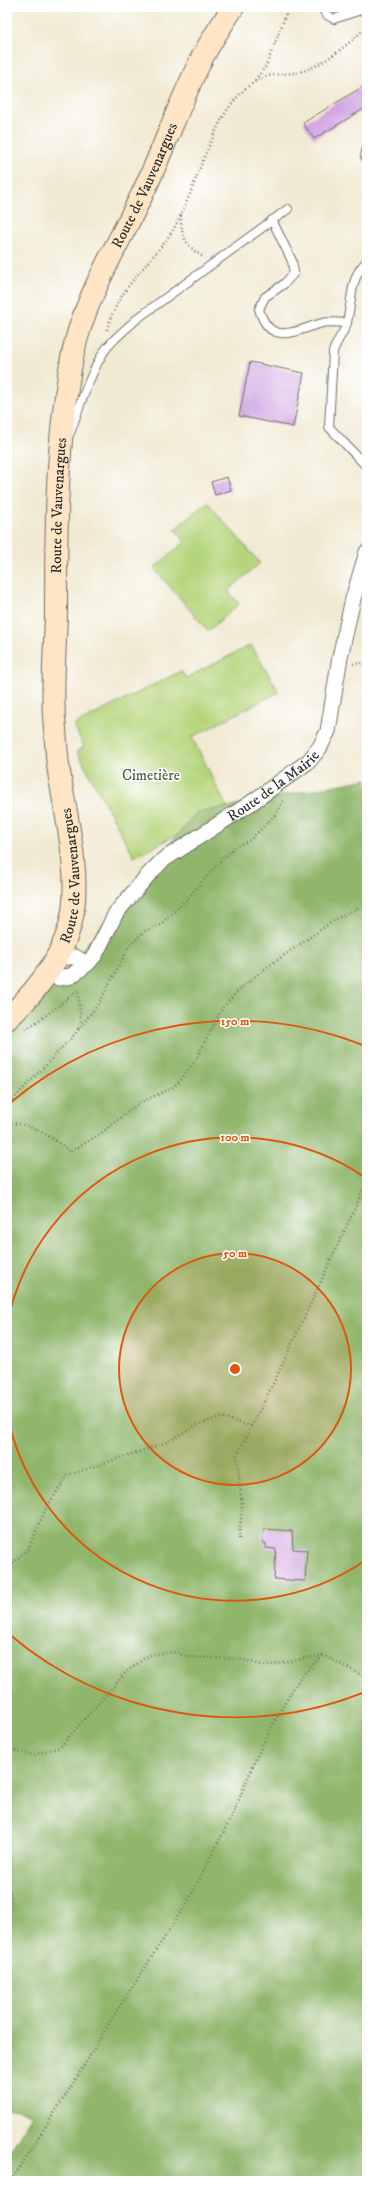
<svg xmlns="http://www.w3.org/2000/svg" width="374" height="2188" viewBox="0 0 374 2188" font-family="'IM FELL DW Pica',serif">
<style>
.green{fill:#b5d57c;stroke:#708054}
.forest{fill:#90b66c;stroke:#5e704c}
.building{fill:#d1a5e2}
.lines{fill:none;stroke-linecap:round;stroke-linejoin:round}
.service-casing{stroke:#706e66;stroke-width:10}
.minor-casing{stroke:#706e66;stroke-width:17}
.secondary-casing{stroke:#706e66;stroke-width:24}
.path{stroke:#706e66;stroke-width:2.5;stroke-dasharray:1 3;stroke-linecap:butt}
.service{stroke:#fff;stroke-width:8}
.minor{stroke:#fff;stroke-width:15}
.secondary{stroke:#fde5c5;stroke-width:22}
.ring{fill:none;stroke:#df570e;stroke-width:2}
.labels{text-anchor:middle;dominant-baseline:central;stroke-width:3;stroke-linejoin:round;paint-order:stroke}
.street-label{font-size:15px;fill:#2b2b2b;stroke:#fff}
.park-label{font-size:15px;fill:#545e43;stroke:#fff}
.centre{fill:#df570e;stroke:#fff;stroke-width:2}
.ring-label{font-size:12px;text-anchor:middle;font-weight:bold;fill:#df570e;stroke:#fff;stroke-width:3;stroke-linejoin:round;paint-order:stroke}
</style>
<rect width="100%" height="100%" fill="#fff"/>
<filter id="ink" filterUnits="userSpaceOnUse"><feTurbulence type="fractalNoise" baseFrequency=".025" numOctaves="2"/><feDisplacementMap in="SourceGraphic" scale="8" xChannelSelector="R" yChannelSelector="G"/><feConvolveMatrix kernelMatrix="1 2 1 2 8 2 1 2 1" color-interpolation-filters="sRGB"/></filter>
<filter id="wash" filterUnits="userSpaceOnUse"><feTurbulence type="fractalNoise" baseFrequency=".012" numOctaves="4" result="noise"/><feDisplacementMap in="SourceGraphic" scale="16" xChannelSelector="R" yChannelSelector="G"/><feGaussianBlur stdDeviation="0.9" result="paint"/><feColorMatrix in="noise" values="0 0 0 0 0 0 0 0 0 0 0 0 0 0 0 0 0 1.4 0 .05"/><feComposite in="paint" operator="in"/></filter>
<g filter="url(#wash)">
<rect width="100%" height="100%" fill="#f1ead3"/>
<g class="green">
<polygon points="207,502 260,563 228,591 239,604 208,631 154,568 185,542 175,529"/>
<polygon points="251,645 279,692 192,737 228,809 134,857 77,751 84,747 74,725 181,671 186,678"/>
</g>
<polygon class="forest" points="367,779 367,2181 7,2181 7,2156 33,2114 7,2108 7,1040 196,813"/>
<g id="blocks">
<g class="building">
<polygon points="367,84 367,107 314,139 303,123"/>
<polygon points="250,362 304,373 293,427 239,416"/>
<polygon points="227,477 231,490 215,495 211,482"/>
<polygon points="264,1529 292,1531 293,1549 307,1550 305,1581 274,1579 276,1549 266,1548 266,1543 263,1543"/>
</g>
</g>
</g>
<g filter="url(#ink)">
<use href="#blocks" fill-opacity="0" stroke="#706e66" stroke-width="1"/>
<g class="lines">
<g class="service-casing">
<g id="service">
<polyline points="321,7 327,15 334,19 367,8"/>
<polyline points="367,147 365,156 367,160"/>
<path d="M272,220L292,261L294,273L284,284L265,297L259,309C270,347 294,331 322,323C329,321 339,323 347,323"/>
<path d="M367,261C349,278 353,299 347,322C345,332 336,341 333,352L329,427L367,467"/>
<path d="M70,433C80,406 89,375 105,350C114,338 127,328 138,318L288,209"/>
</g>
</g>
<g class="minor-casing">
<g id="minor">
<polyline points="59,953 65,957 75,957 87,964"/>
<path id="s1" d="M47,973L59,978L71,976L87,964L95,955L116,913L149,874L163,860L251,803L309,761L320,747L328,731L340,657L353,599L367,552"/>
</g>
</g>
<g class="secondary-casing">
<g id="secondary">
<path id="s2" d="M7,1019C37,991 67,953 73,911C79,867 66,816 59,772C56,754 56,736 54,718C52,684 55,650 56,616C56,530 56,443 72,358C84,296 120,243 146,186C165,145 180,102 200,62C209,43 222,25 233,7"/>
</g>
</g>
<g class="path">
<polyline points="255,80 266,66 289,7"/>
<path d="M181,215C181,237 185,245 203,257"/>
<path d="M107,330C119,285 150,266 173,230C197,190 211,114 249,86C269,70 280,77 303,71C322,66 353,41 367,26"/>
<polyline points="353,664 367,663"/>
<polyline points="26,1029 48,1014 78,990"/>
<polyline points="78,1029 81,1022 78,990"/>
<polyline points="7,1041 13,1037"/>
<polyline points="7,1106 75,1034 99,1003 130,945 145,931 160,925 186,900 223,858 235,847 250,840 276,814 284,799"/>
<path d="M7,1123C30,1122 54,1138 70,1152L100,1134L139,1103L170,1089L179,1082L196,1059L223,1007L241,988L263,970L339,917L367,904"/>
<polyline points="239,1539 242,1507 237,1455 276,1378 367,1182"/>
<polyline points="7,1569 29,1547 46,1508 68,1475 165,1443 197,1425 222,1417 251,1426"/>
<polyline points="7,1749 33,1755 60,1747 126,1672 149,1655 172,1652 189,1657 240,1659 266,1666 323,1655 367,1678"/>
<path d="M7,1885C13,1900 12,1908 7,1923"/>
<polyline points="11,2181 79,2074 111,2020 188,1901 234,1812 255,1760 274,1722 299,1679 323,1655"/>
</g>
<use href="#service" class="service"/>
<use href="#minor" class="minor"/>
<use href="#secondary" class="secondary"/>
</g>
</g>
<circle cx="235" cy="1369" r="116" fill="#df570e" fill-opacity=".12"/>
<g class="ring">
<circle cx="235" cy="1369" r="116"/>
<path d="M366 1560A232 232 0 0 1 7 1413M7 1325A232 232 0 0 1 366 1178"/>
<path d="M365 1692A348 348 0 0 1 9 1634M9 1104A348 348 0 0 1 365 1046"/>
</g>
<g class="labels">
<g class="street-label">
<text stroke="none"><textPath href="#s2" startOffset="872">Route de Vauvenargues</textPath></text>
<text stroke="none"><textPath href="#s2" startOffset="536">Route de Vauvenargues</textPath></text>
<text stroke="none"><textPath href="#s1" startOffset="308">Route de la Mairie</textPath></text>
<text stroke="none"><textPath href="#s2" startOffset="164">Route de Vauvenargues</textPath></text>
</g>
<g class="park-label">
<text x="151" y="775">Cimetière</text>
</g>
</g>
<circle cx="235" cy="1369" r="6" class="centre"/>
<g class="ring-label">
<text x="235" y="1025">150 m</text>
<text x="235" y="1141">100 m</text>
<text x="235" y="1257">50 m</text>
</g>
<rect width="374" height="2188" fill="none" stroke="#fff" stroke-width="24"/>
</svg>
